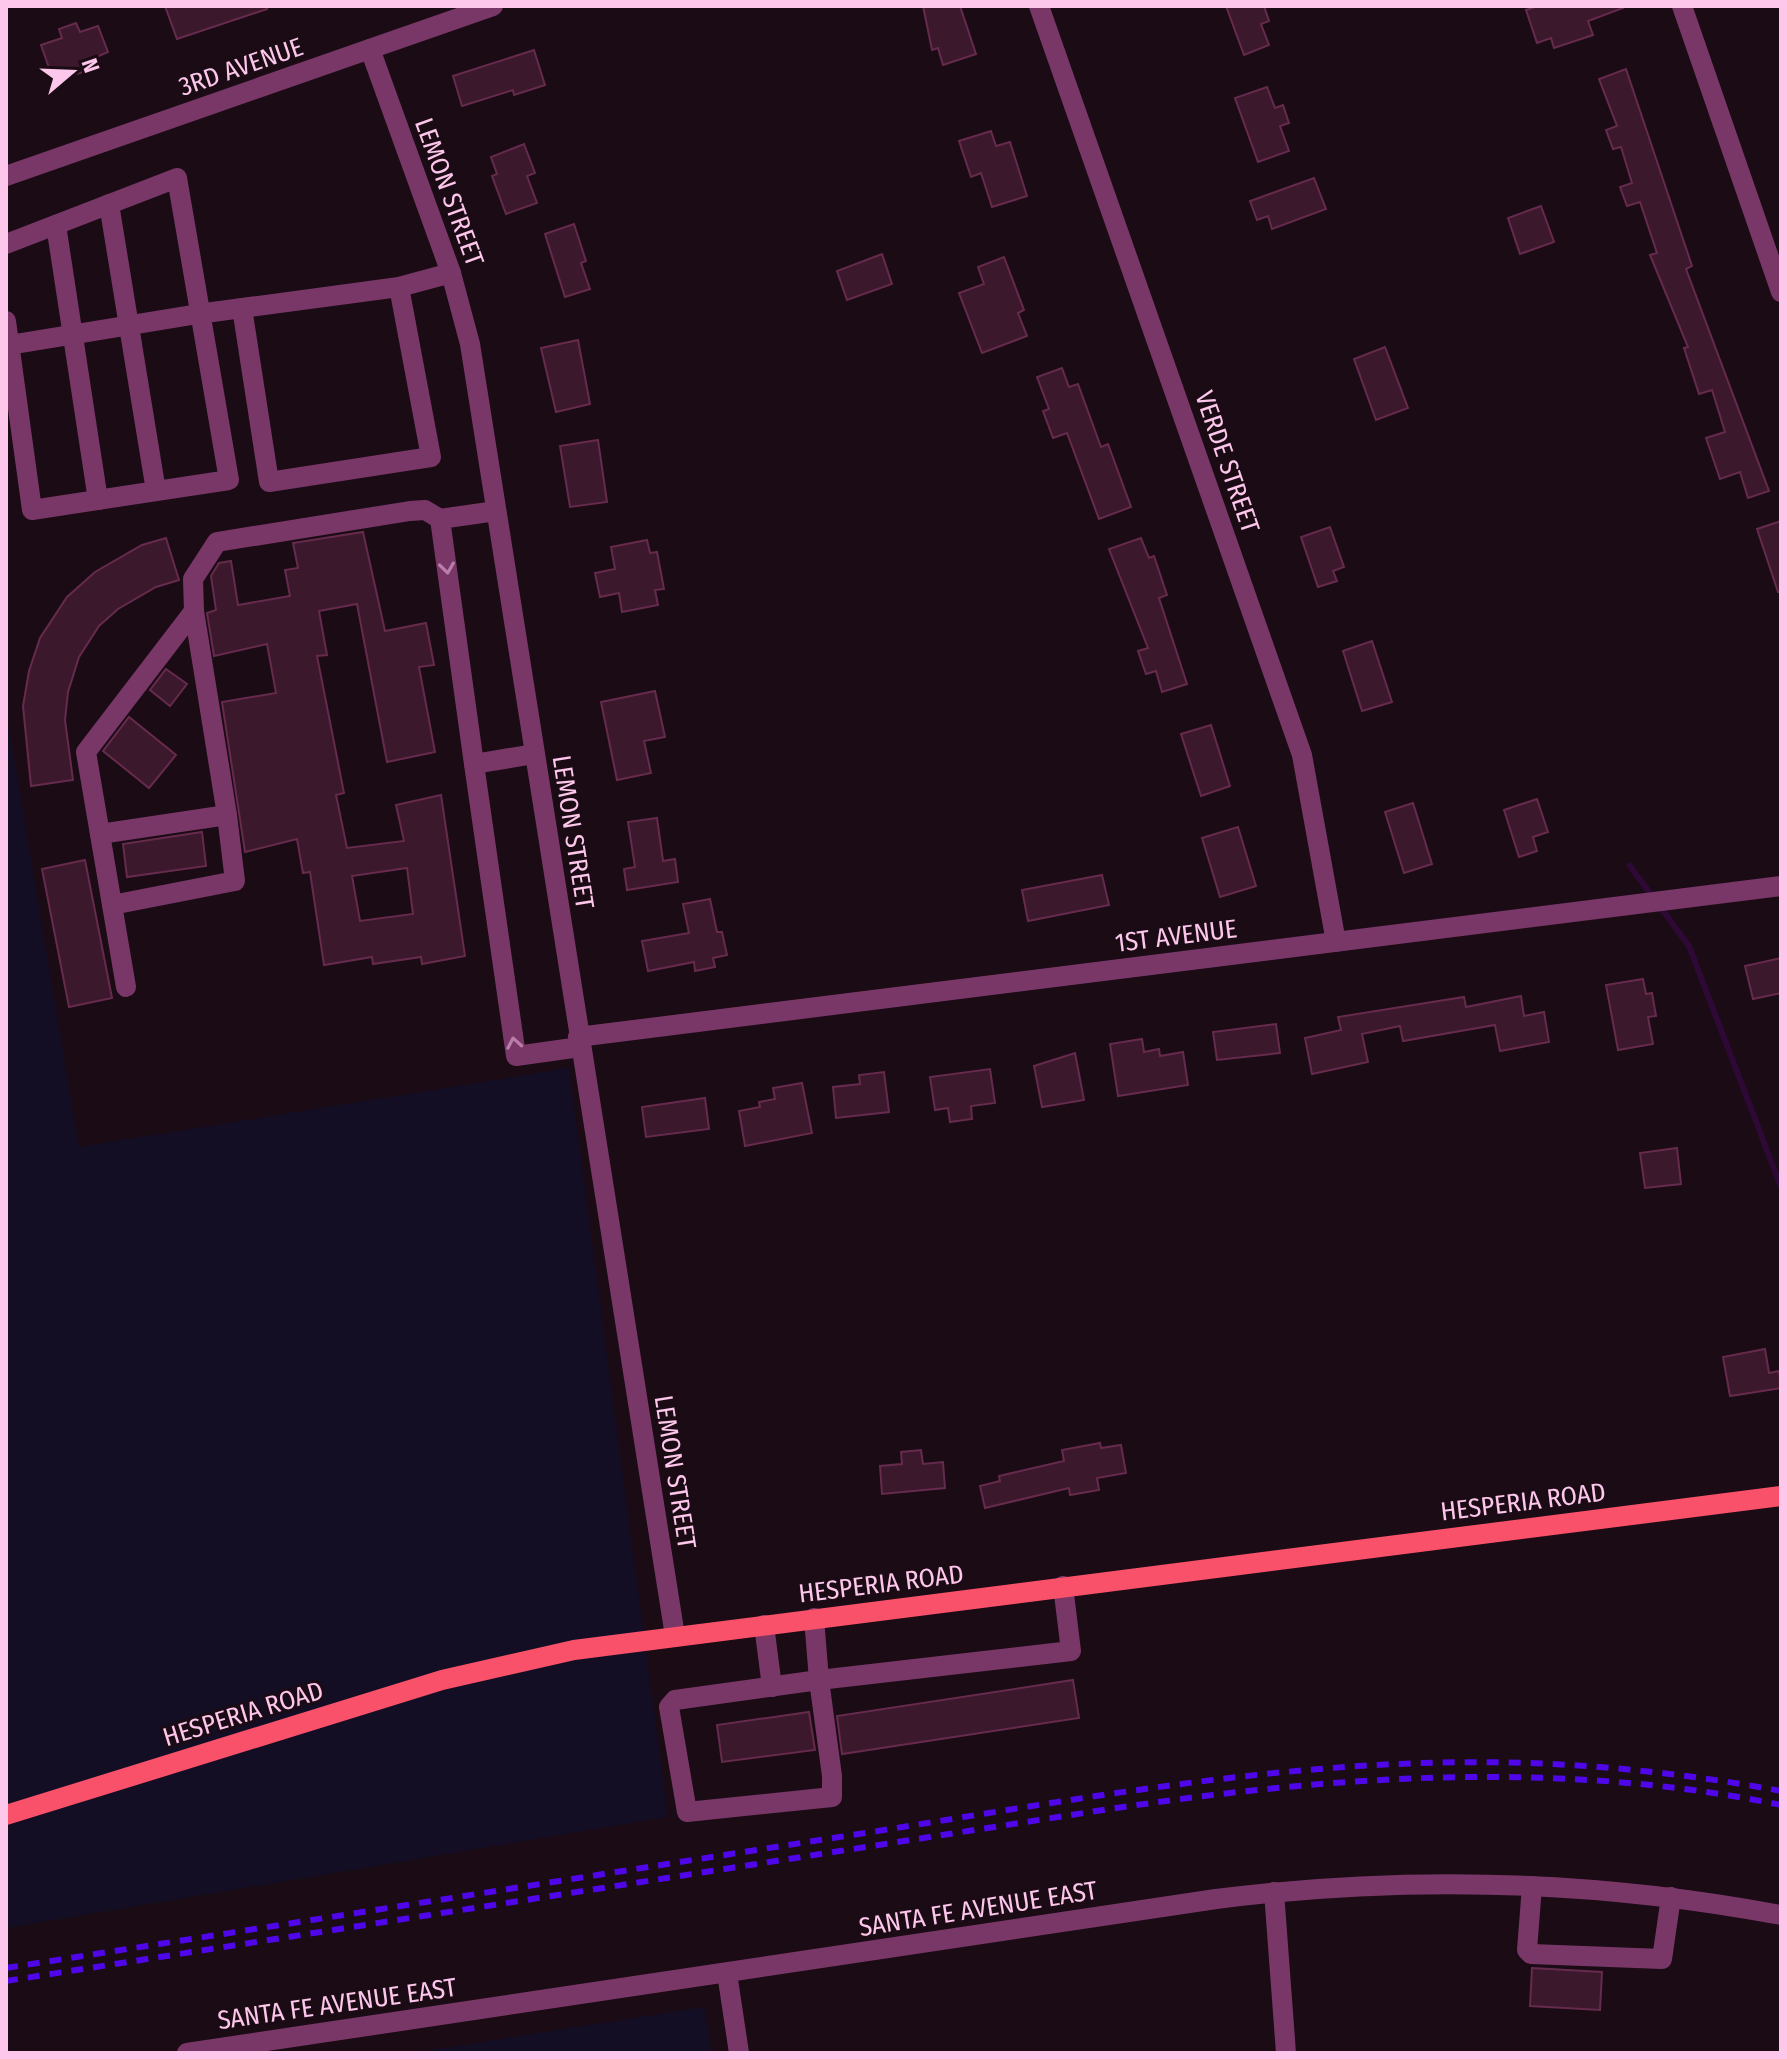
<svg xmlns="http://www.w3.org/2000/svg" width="1787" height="2059" viewBox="0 0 1787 2059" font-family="'Fira Sans Condensed',sans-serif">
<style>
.green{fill:#130e24}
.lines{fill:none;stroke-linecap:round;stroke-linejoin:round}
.stream{stroke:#2f0935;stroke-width:6}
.building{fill:#3b182c;stroke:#662a4d;stroke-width:2;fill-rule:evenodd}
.minor{stroke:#793768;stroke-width:20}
.major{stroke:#fa516a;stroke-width:20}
.rail{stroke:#4f07e9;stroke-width:6;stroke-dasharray:12 10;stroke-linecap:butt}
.oneway{stroke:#bb7eaa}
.labels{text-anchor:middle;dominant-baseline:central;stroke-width:6;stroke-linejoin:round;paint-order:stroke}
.street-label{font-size:26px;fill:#fdc6eb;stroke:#1b0b15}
</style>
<rect width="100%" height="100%" fill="#1b0b15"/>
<g class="green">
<polygon points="6,709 79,1147 569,1068 668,1817 6,1928"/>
<polygon points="704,2007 712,2053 411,2053"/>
</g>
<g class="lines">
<polyline class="stream" points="1630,866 1689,946 1781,1187"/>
</g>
<g class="building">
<polygon points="165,6 267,6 267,9 177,39"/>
<polygon points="923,6 960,6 976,54 943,65 938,48 932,50"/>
<polygon points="1226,6 1264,6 1269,21 1261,24 1269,45 1244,55"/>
<polygon points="1538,6 1622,6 1623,8 1588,21 1593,35 1554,48 1551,38 1537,43 1526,10"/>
<polygon points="76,23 80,32 98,26 108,52 94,58 97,67 54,82 41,45 62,38 59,29"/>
<polygon points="534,50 545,85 514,95 513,90 462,106 453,76"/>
<polygon points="1626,69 1692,266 1686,269 1769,491 1748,498 1740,472 1720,479 1706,438 1725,432 1712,390 1699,394 1684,348 1688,347 1650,255 1657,253 1640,202 1627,206 1620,187 1632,183 1621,147 1613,149 1606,130 1617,126 1599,79"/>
<polygon points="1267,87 1275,108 1283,105 1289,123 1280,126 1289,151 1258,162 1235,98"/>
<polygon points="991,131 996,146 1010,142 1027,196 992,207 981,173 971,177 959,141"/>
<polygon points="524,144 535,173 527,176 537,203 506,214 492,176 497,174 491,157"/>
<polygon points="1314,178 1326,209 1272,229 1268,216 1257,220 1250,201"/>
<polygon points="1541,206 1554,242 1520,254 1508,218"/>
<polygon points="574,224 586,261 581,263 590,289 565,297 545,234"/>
<polygon points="882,254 892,284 847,300 837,271"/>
<polygon points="1004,257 1024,310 1018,313 1027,336 982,353 959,293 984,284 978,267"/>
<polygon points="578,340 590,404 556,412 541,348"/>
<polygon points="1385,347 1408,408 1376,420 1354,359"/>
<polygon points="1062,368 1069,387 1078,384 1101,447 1108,444 1131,507 1099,519 1067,433 1053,438 1043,411 1049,409 1037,377"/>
<polygon points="598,440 607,502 570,507 560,446"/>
<polygon points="1781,521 1781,592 1778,592 1757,529"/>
<polygon points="1330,527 1344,567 1333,571 1337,581 1318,587 1301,537"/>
<path d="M363,532L385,631L426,623L434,665L419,667L435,752L387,762L357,604L319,611L327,655L317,656L344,793L336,795L347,848L404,841L396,805L441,795L465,956L422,964L421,957L373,964L372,957L324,965L310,872L303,873L297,839L245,852L222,702L276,693L267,644L214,656L207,613L216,610L211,576L219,563L231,561L238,605L290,596L285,570L298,568L293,543ZM407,868L413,914L360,921L352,876Z"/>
<polygon points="166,538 179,580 156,587 118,609 99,626 79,657 68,692 65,720 73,780 31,786 23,706 29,671 40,638 67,597 95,572 142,545"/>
<polygon points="1141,538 1149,558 1154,556 1167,595 1159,598 1187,684 1162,692 1156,671 1146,674 1138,651 1148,648 1109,549"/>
<polygon points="647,540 650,553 657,552 664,589 655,590 658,605 622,612 619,593 600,597 595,573 615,569 611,547"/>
<polygon points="1372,641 1392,702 1362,711 1343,651"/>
<polygon points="166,669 187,684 170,706 150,690"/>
<polygon points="655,691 665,737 644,741 651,773 617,780 601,702"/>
<polygon points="129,717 176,755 149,788 103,751"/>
<polygon points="1211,725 1230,786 1201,796 1181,734"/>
<polygon points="1537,799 1548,832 1533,837 1537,851 1519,857 1504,810"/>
<polygon points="1413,803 1432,864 1404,873 1385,812"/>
<polygon points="657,818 663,861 675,859 678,882 627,890 624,869 635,867 628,822"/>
<polygon points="1238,827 1256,886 1220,897 1202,838"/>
<polygon points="202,832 206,866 127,877 123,844"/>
<polygon points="85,860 112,998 69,1007 42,869"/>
<polygon points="1102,875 1109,905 1028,921 1022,890"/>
<polygon points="710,899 717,932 722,932 727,955 713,958 715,967 695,971 694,962 648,971 642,941 689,933 683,904"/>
<polygon points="1781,958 1781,993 1753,999 1745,966"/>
<polygon points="1643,979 1646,994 1652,993 1656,1016 1648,1017 1653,1044 1618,1050 1606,985"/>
<polygon points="1521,996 1524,1016 1544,1012 1549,1042 1500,1051 1495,1025 1403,1041 1400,1026 1362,1034 1368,1062 1312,1074 1305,1038 1341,1030 1338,1017 1464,997 1466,1007"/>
<polygon points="1276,1024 1280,1053 1217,1060 1213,1032"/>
<polygon points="1142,1039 1144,1052 1159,1049 1160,1056 1183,1052 1188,1085 1118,1096 1110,1044"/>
<polygon points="1075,1053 1084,1100 1042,1107 1034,1066"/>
<polygon points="990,1069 995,1103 971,1106 972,1119 950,1122 948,1108 935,1110 930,1077"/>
<polygon points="884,1072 889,1112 836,1118 833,1087 860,1084 859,1075"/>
<polygon points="802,1083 812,1133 745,1146 739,1111 760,1107 759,1102 775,1099 773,1088"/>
<polygon points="705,1098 709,1129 646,1137 642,1107"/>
<polygon points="1677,1148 1681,1184 1645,1188 1640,1153"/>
<polygon points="1765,1349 1769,1373 1779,1371 1781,1388 1730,1396 1723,1357"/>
<polygon points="1100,1443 1101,1448 1121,1445 1126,1473 1097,1478 1099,1490 1070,1495 1069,1488 985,1508 980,1486 1000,1481 999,1476 1064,1461 1062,1450"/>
<polygon points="921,1450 923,1464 943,1462 945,1488 882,1494 880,1466 902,1464 901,1452"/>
<polygon points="1073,1680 1079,1718 842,1754 837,1716"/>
<polygon points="809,1712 815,1750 722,1762 717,1725"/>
<polygon points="1532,1968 1602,1972 1600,2010 1530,2006"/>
</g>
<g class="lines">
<g class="minor">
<polyline points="1039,6 1302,755 1336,942"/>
<polyline points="1682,6 1781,292"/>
<polyline points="370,49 451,273 470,344 675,1636"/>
<polyline points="6,176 493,6"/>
<polyline points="109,204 156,491"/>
<polyline points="56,225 98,500"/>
<polyline points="6,244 177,178 229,480 32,510 6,321"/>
<polyline points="242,308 269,482 431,457 399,287"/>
<polyline points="9,345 198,314 399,287 451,273"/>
<polyline points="534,754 474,764 516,1056 580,1047"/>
<polyline points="474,764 440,519 496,511"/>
<polyline points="100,834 227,815 194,611"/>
<polyline points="112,905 235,881 227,815"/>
<polyline points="126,987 86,752 194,611 193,579 217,542 410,511 425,510 440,519"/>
<polyline points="578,1037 1781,886"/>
<polyline points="814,1618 819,1680 1071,1651 1063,1586"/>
<polyline points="764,1625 772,1687"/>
<polygon points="819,1680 832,1776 832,1797 687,1812 669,1707 675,1700"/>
<polyline points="1532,1886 1527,1950 1531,1954 1662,1959 1671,1897"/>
<polyline points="1274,1892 1286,2053"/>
<polyline points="727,1973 739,2053"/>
<path d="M187,2053L1216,1899C1405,1875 1594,1880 1781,1915"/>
</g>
<polyline class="major" points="6,1815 442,1680 574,1650 1781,1496"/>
<g class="rail">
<path d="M6,1968C282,1925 558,1881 833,1838C1028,1808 1225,1769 1423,1763C1543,1759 1663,1769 1781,1791"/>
<path d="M6,1981L1103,1810C1328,1776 1556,1759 1781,1805"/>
</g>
</g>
<defs><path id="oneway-chevron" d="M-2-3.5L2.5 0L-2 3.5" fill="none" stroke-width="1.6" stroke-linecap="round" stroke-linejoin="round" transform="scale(2)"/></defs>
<g class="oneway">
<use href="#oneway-chevron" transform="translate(447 568) rotate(82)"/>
<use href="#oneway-chevron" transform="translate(514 1043) rotate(-100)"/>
</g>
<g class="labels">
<g class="street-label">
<text transform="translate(241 67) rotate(-19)">3RD AVENUE</text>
<text transform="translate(449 192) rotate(70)">LEMON STREET</text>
<text transform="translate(1227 462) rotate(71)">VERDE STREET</text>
<text transform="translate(573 832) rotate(81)">LEMON STREET</text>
<text transform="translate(1176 936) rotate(-7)">1ST AVENUE</text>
<text transform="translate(675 1472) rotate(81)">LEMON STREET</text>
<text transform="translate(1523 1502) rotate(-7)">HESPERIA ROAD</text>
<text transform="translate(881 1584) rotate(-7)">HESPERIA ROAD</text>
<text transform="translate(243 1714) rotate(-17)">HESPERIA ROAD</text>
<text transform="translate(978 1909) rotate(-9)">SANTA FE AVENUE EAST</text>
<text transform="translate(337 2004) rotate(-8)">SANTA FE AVENUE EAST</text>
</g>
</g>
<rect width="1787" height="2059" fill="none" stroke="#fdc6eb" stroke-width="16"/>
<g transform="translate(72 72) rotate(71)" stroke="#1b0b15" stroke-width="6" paint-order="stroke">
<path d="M0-6L14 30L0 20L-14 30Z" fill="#fdc6eb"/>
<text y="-12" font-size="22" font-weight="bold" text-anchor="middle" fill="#fdc6eb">N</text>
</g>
</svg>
